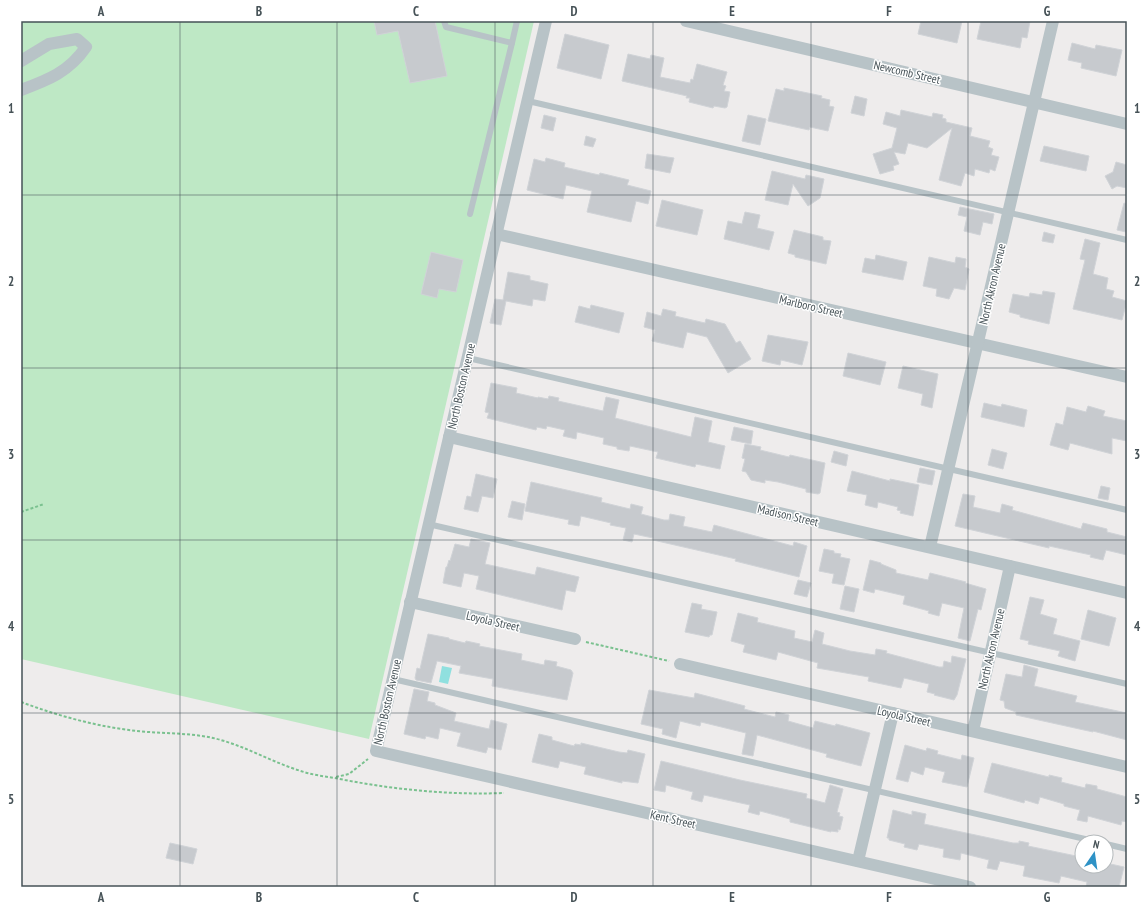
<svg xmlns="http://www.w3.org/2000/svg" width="1148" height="908" viewBox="0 0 1148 908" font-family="'PT Sans Narrow',sans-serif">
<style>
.green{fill:#bee8c5}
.water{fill:#90e0df}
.building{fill:#c7cace;stroke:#d0d3d7}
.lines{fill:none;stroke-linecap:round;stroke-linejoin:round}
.path{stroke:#7ac18f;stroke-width:2;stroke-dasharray:3 2;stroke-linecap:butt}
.service{stroke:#b8c3c7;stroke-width:6}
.minor{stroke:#b8c3c7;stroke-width:12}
.grid{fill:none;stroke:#465257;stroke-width:1;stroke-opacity:0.55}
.labels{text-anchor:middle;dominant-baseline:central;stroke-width:3;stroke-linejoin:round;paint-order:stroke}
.street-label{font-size:12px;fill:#465257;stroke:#fff}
.neatline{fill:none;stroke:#465257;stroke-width:1.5}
.grid-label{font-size:13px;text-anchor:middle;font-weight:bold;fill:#465257}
</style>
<rect width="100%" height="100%" fill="#eeecec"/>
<polygon class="green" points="21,21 534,21 369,739 21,659"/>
<polygon class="water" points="442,666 452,668 448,684 439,682"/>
<g class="building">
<polygon points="374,21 435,21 447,76 410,83 398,31 377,35"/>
<polygon points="921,21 962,21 957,43 918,34"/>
<polygon points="981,21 1030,21 1027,38 1022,37 1020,48 977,39"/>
<polygon points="565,34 609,45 601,79 557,68"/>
<polygon points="1072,43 1095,49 1096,45 1122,50 1116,76 1081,68 1082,63 1068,60"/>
<polygon points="628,54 650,59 651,55 664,58 660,77 690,83 691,79 693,80 697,64 727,72 723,85 726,86 724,91 730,92 727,107 725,108 714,106 713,108 689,102 690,98 686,98 687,96 622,81"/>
<polygon points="784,88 822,96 821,98 830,100 829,106 834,107 828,131 810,127 809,130 768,121 776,89 784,91"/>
<polygon points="855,96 867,99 864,116 851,113"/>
<polygon points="901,110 932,117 933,113 943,115 942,118 946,119 946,122 972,128 970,136 990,141 988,147 993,149 991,155 999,157 995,171 990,169 989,173 975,169 974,176 965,173 961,186 939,180 952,128 927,148 908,143 905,154 894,152 899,164 893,166 894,170 880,174 873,154 892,148 897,128 883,124 886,112 900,116"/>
<polygon points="544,115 556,118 553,131 541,128"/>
<polygon points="748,115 766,119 760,145 742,141"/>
<polygon points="586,136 596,139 593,147 584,145"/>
<polygon points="1044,146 1089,156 1086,171 1040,161"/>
<polygon points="647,154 674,158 670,173 645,168"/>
<polygon points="546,158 565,163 564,167 599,175 600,173 629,180 627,185 651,191 648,204 636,201 631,222 587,212 592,191 566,185 563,199 527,190 534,159 545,162"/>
<polygon points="1116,162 1127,165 1127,188 1117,186 1112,189 1105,176 1113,172"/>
<polygon points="772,171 805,179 806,175 824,179 820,198 808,206 793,184 788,205 765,200"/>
<polygon points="662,200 703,210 697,235 656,226"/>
<polygon points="1124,203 1127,204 1126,232 1117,230"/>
<polygon points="960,207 994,214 992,224 983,222 980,235 964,231 967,217 958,215"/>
<polygon points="745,212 760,215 757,228 774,232 769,250 724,239 728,221 742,224"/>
<polygon points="794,230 823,237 823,240 831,241 826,264 795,257 795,255 788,253"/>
<polygon points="1044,232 1055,235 1053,243 1042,241"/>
<polygon points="1085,239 1100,243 1093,274 1108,278 1106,289 1114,291 1112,297 1127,301 1122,320 1073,309 1085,260 1080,259"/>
<polygon points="431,252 463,260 456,292 439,289 437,298 421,294"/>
<polygon points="876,255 907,262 903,280 862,272 865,258 875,260"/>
<polygon points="929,257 955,263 956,257 966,259 965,267 969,269 965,290 954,288 949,299 936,296 937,289 923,286"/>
<polygon points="508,272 530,276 530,280 548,284 545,301 533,299 532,306 506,301 501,325 490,323 495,299 503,300"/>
<polygon points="1043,291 1055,293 1049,324 1020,317 1020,315 1009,312 1013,294 1029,297 1030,293 1042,295"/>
<polygon points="591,305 624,313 619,333 575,322 579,306 590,309"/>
<polygon points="663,309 676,312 675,316 705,323 706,319 725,324 736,343 740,341 751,359 728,373 707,337 687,332 683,348 652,341 655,330 644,327 647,312 661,316"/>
<polygon points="768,335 808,342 802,365 781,360 780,365 762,361"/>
<polygon points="848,353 886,362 880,385 843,376"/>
<polygon points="903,366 938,374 932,408 921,405 923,394 898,388"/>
<polygon points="491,383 517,388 516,393 538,398 538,397 548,399 549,396 559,398 558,401 603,411 606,397 619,400 615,418 691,437 695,417 712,421 708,442 725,446 720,469 696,464 695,467 656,458 658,452 630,446 629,451 617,449 617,447 603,444 604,438 577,432 576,439 563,436 565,430 547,426 546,429 537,427 536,430 487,418 489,413 485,412"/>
<polygon points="984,403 1001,407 1002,404 1027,410 1024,427 981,417"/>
<polygon points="1088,406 1105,411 1103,416 1127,421 1127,441 1112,438 1112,454 1070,443 1068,450 1050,445 1056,423 1063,425 1067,407 1086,412"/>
<polygon points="734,427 753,431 751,444 731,440"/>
<polygon points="745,444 761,447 760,450 789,457 790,455 825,463 820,493 818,494 806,492 806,489 778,482 765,480 765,483 751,480 746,472 742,471 745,459 742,458"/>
<polygon points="992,449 1007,453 1003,469 988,465"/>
<polygon points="834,451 848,455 846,466 831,462"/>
<polygon points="920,468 935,471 932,485 917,482"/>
<polygon points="852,471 890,481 890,479 919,485 913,516 900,513 901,511 897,510 898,507 878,502 877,508 865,505 867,495 847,491"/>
<polygon points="476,474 497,479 493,498 482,496 478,512 464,509 467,496 471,497"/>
<polygon points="531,482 602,498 601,502 630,509 631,504 643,507 641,514 664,520 669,520 670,514 685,517 683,526 712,532 714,525 793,546 794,542 807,546 799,577 735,561 736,559 653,540 653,538 634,534 632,542 623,540 626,528 610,525 611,523 581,516 579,526 568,524 569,520 525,511"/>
<polygon points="1101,486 1110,488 1108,500 1098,498"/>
<polygon points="963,494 975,496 973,507 1000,513 1002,504 1013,507 1012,510 1081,529 1083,523 1107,529 1107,532 1127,537 1127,555 1106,550 1103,560 1090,557 1091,555 1049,546 1049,548 955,526"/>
<polygon points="512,501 525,504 522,520 508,517"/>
<polygon points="471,539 490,543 485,564 535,575 537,567 579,577 575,592 566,590 562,610 476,589 479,576 464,573 461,587 443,583 446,567 447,567 449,560 450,561 455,544 469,547"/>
<polygon points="824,549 834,551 834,553 841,554 840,557 850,559 844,585 832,583 834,574 819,571"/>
<polygon points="870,560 881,563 881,564 896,570 896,573 928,580 930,573 966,582 965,583 986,589 981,610 978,609 970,641 958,638 964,608 942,603 939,616 928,613 929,611 903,604 905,596 875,589 874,593 863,590"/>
<polygon points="798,580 811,583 807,597 794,594"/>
<polygon points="845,586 859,589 854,612 840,609"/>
<polygon points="1030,597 1044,600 1040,614 1057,619 1053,634 1080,641 1075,661 1058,656 1060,651 1028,644 1029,641 1020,639"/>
<polygon points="692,603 702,605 701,609 717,612 712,635 710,635 709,637 685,632"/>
<polygon points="1088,610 1116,618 1109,646 1081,639"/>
<polygon points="738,613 758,618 757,622 795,631 794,638 812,642 815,630 824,633 822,644 850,651 875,655 876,649 887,651 886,653 939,667 943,667 944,661 951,663 952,656 966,659 957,695 954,700 934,695 935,694 927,692 929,684 904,678 901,688 868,681 869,677 817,668 818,663 778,652 776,660 743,652 745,645 731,641"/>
<polygon points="428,634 449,638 449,639 465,643 466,641 480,644 479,646 522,654 521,660 544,665 545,660 557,662 556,666 571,670 573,673 567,700 492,686 493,679 459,673 461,666 437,661 431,683 416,680 415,678 417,668 420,669"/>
<polygon points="1024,665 1038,669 1034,686 1077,696 1075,702 1127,713 1127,740 1093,731 1093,732 1016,715 1016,712 1005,708 1004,701 1000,700 1006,674 1022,677"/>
<polygon points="414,689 429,692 427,701 435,703 435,705 456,713 454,721 489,729 491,720 507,724 501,750 488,747 486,753 457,746 461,733 440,728 438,739 426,736 425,739 404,734"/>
<polygon points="649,690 694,698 695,693 745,706 744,709 775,717 776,712 789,715 788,721 813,728 815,721 835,726 836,724 870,733 861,766 826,757 827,754 757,735 753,756 742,754 746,733 701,722 700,726 680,721 676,738 662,734 663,729 641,724"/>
<polygon points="539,734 552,737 552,740 574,746 575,744 581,745 581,743 619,752 627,753 628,750 645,754 638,783 622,781 622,783 584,774 586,767 560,761 558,768 532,762"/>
<polygon points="905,745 926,751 927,748 938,751 937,754 961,760 962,755 974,758 967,787 942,782 945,772 925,767 923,775 911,771 908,782 896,779"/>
<polygon points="661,761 740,780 807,794 806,798 825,803 830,785 843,789 837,812 840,813 839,816 843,817 840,830 838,829 838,832 831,831 831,832 790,822 790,819 760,811 759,815 748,812 750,805 704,795 702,802 691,799 693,792 666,785 665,792 654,790"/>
<polygon points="992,763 1049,777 1049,775 1062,778 1061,782 1085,788 1086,784 1097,786 1097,789 1127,797 1127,822 1122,821 1121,825 1088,816 1087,822 1077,820 1080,810 1064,806 1064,804 1040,797 1038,804 1025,800 1024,803 984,792"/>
<polygon points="893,810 912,815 912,811 926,814 924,824 1013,843 1019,843 1019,841 1029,843 1028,846 1081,857 1079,862 1082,862 1082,866 1106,866 1106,863 1124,867 1119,887 1086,887 1087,882 1061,876 1059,883 1023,876 1025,866 1000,861 997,870 987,868 989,860 961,853 960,860 943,857 944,849 919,844 917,850 904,847 905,844 889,840 889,838 887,838"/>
<polygon points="170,843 197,849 193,864 166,858"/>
</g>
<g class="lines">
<g class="path">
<polyline points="21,512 44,504"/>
<polyline points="586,642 669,661"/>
<path d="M21,702C56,715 91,725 129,730C156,734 186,732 213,738C244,745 273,763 304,772C317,776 331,777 345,780C398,790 450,795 504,793"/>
<polyline points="336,777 349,774 368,759"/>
</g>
<g class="service">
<polyline points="444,21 446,27 512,43 517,21"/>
<polyline points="528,101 1127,240"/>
<polyline points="470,214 512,43"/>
<polyline points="468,358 1127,510"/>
<polyline points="428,524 1127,684"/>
<polyline points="393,679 1098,842"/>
<polyline points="1106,844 1127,849"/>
</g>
<g class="minor">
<polyline points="546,21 376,751 970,887"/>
<polyline points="686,21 1127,124"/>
<path d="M21,61L49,44L77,39L86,47C69,72 48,80 21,90"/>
<polyline points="496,234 1127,377"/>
<polyline points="449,437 1127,593"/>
<polyline points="930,547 1053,21"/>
<polyline points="410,602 575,639"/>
<polyline points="680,664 1127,767"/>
<polyline points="973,731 1010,566"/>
<polyline points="858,861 893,713"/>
</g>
</g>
<path class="grid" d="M180,21V887M337,21V887M495,21V887M653,21V887M811,21V887M968,21V887M21,195H1127M21,368H1127M21,540H1127M21,713H1127"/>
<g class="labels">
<g class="street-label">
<text transform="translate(907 72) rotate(13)">Newcomb Street</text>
<text transform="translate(992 284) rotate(-77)">North Akron Avenue</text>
<text transform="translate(811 306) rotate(13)">Marlboro Street</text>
<text transform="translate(461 386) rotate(-77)">North Boston Avenue</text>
<text transform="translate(788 515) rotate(13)">Madison Street</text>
<text transform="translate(493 621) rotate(13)">Loyola Street</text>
<text transform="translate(991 649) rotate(-77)">North Akron Avenue</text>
<text transform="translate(387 702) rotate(-77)">North Boston Avenue</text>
<text transform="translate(904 716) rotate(13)">Loyola Street</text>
<text transform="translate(673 819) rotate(13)">Kent Street</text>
</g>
</g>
<rect width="1148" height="908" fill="none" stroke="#ffffff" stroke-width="44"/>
<g transform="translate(1094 854) rotate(13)"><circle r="19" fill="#ffffff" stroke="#b5babc"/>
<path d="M0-3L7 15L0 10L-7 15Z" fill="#2e92c6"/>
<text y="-6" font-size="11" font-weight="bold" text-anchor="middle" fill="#465257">N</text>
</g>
<rect x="22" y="22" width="1104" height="864" class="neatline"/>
<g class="grid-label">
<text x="101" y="16">A</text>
<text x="259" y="16">B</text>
<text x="416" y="16">C</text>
<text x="574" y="16">D</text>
<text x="732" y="16">E</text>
<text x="889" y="16">F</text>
<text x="1047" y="16">G</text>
<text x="11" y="113">1</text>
<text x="1137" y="113">1</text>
<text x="11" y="286">2</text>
<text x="1137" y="286">2</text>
<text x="11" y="459">3</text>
<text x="1137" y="459">3</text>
<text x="11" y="631">4</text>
<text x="1137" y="631">4</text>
<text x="11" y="804">5</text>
<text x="1137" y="804">5</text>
<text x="101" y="902">A</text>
<text x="259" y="902">B</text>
<text x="416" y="902">C</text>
<text x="574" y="902">D</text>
<text x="732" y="902">E</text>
<text x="889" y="902">F</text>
<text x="1047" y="902">G</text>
</g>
</svg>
